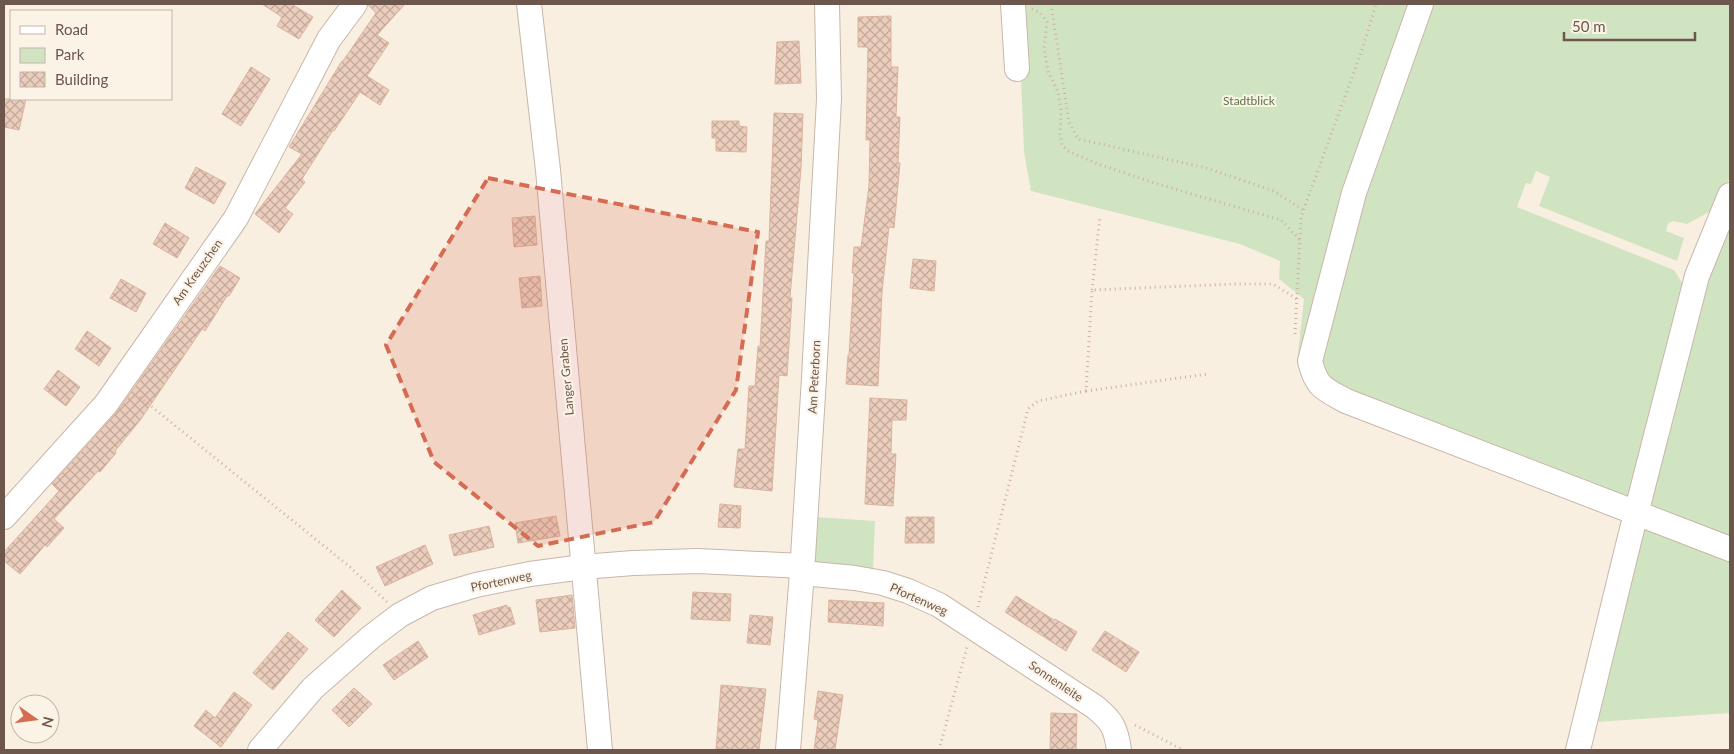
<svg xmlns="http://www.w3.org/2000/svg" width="1734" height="754" viewBox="0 0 1734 754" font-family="Lato,sans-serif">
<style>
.green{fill:#d1e4c2}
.building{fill:url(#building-cross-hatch);stroke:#dcb39e}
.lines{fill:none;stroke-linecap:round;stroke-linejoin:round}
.minor-casing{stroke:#c8b6aa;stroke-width:26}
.path{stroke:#cfb0a0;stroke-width:3;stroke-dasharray:1 4;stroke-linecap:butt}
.minor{stroke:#fff;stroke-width:24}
.marked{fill:#d66b53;fill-opacity:0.2;stroke:#d66b53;stroke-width:4;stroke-dasharray:10 6;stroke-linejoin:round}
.labels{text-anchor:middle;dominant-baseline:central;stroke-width:4;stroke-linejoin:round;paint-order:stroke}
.park-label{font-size:12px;fill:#577848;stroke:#fcf3e7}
.street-label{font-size:12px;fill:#6d564b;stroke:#fcf3e7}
</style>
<defs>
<pattern id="building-cross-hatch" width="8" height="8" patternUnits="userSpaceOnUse" patternTransform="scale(1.25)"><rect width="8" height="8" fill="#ebcdbc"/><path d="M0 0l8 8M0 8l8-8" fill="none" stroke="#c3a99b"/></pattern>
</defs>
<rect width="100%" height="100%" fill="#f9efe1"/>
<g class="green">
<polygon points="1018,4 1411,4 1301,368 1297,362 1304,299 1279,279 1280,261 1240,244 1031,191 1024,152"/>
<polygon points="1427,4 1730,4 1730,176 1718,207 1687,224 1673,221 1668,224 1666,231 1684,238 1677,261 1539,206 1550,177 1536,171 1531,184 1526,183 1517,207 1674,270 1686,289 1632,500 1328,384 1318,355 1335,287"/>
<polygon points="1730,205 1730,544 1646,510 1703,282"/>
<polygon points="815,517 875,521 873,571 812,563"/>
<polygon points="1640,526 1730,562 1730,713 1596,722"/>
</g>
<g class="building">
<polygon points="262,4 291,4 313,17 299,39 277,26 282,17"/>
<polygon points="368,4 405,4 377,35 389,43 367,76 389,90 380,105 360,92 334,131 333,130 302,179 305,182 285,208 293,214 279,233 255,214 302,154 289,147 342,61 343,61 376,13 369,6"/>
<polygon points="891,16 891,67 898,67 896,117 900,117 898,163 900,163 894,228 889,227 882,292 878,386 846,384 848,355 849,355 854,273 852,273 854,247 861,247 869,186 870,140 866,140 868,47 858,47 858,17"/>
<polygon points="799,41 801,83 775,84 777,42"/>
<polygon points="251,67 270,79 241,126 222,114"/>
<polygon points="4,99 26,99 19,130 4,127"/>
<polygon points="774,113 803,114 801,168 790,298 792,298 787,376 779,375 772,491 734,487 738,449 745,449 749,386 755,386 758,346 760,347 766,241 769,241"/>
<polygon points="712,121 739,121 739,126 747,127 746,152 716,151 716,138 712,138"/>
<polygon points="196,167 226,183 214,204 185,188"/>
<polygon points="535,216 537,245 514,247 512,218"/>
<polygon points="165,223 189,238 177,258 153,244"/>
<polygon points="913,259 936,261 934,291 910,288"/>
<polygon points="220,266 240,278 229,296 227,296 205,331 202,329 141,419 115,451 116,453 100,472 98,471 54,519 64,528 47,547 45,545 20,574 4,561 4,552 59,491 52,484 117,412"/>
<polygon points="540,276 542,306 522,308 519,278"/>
<polygon points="121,279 146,293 136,312 110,298"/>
<polygon points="87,331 111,348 99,366 75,349"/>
<polygon points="58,370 80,387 66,406 44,389"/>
<polygon points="870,398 907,400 906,420 892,420 891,454 896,454 893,506 865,504"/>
<polygon points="720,504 741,506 740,528 718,527"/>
<polygon points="556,516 560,536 518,543 515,523"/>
<polygon points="906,517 934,517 934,543 905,543"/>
<polygon points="489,526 494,547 454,556 449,535"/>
<polygon points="425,545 433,564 385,586 376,567"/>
<polygon points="342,590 361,608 334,637 315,620"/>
<polygon points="693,592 731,594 730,621 691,619"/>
<polygon points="572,595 575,628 540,632 536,600"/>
<polygon points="1016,596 1054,620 1055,619 1077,632 1066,651 1005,612"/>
<polygon points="829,600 884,603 883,626 828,622"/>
<polygon points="507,605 507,608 510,607 515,624 479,635 473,615"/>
<polygon points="750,615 773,617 770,645 747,643"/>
<polygon points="1105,631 1139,652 1126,672 1092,650"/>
<polygon points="288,632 308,649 273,690 253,673"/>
<polygon points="418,641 428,657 394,680 383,665"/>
<polygon points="721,685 766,689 759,750 716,750"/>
<polygon points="354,688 372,704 349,727 332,710"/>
<polygon points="818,691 843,695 835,750 814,750 818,720 814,719"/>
<polygon points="234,692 252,705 221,747 194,726 206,710 215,718"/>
<polygon points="1051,713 1077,714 1076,750 1050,750"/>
</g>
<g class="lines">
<g class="minor-casing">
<g id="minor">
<polyline points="529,4 548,170 600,750"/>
<polyline points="1013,4 1017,69"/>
<path d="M1421,4L1354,193L1310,361C1316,387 1324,389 1346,401L1730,549"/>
<polyline points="4,517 106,404 236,218 329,39 355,4"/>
<path d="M802,573L855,578L883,583L908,591L939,605L1095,707C1112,721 1116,728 1119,750"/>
<polyline points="260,750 313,688 371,637 400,615 432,598 476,585 530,574 583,567 633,563 698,561 802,566"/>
<polyline points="788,750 802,573 814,378 829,99 827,4"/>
<polyline points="1578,750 1629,541 1697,276 1730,195"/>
</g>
</g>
<g class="path">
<polyline points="1051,4 1069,122 1078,139 1206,168 1274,191 1303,210"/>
<polyline points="1032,9 1040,13 1047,22 1044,48 1048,71 1058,92 1061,110 1060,134 1062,145 1068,151 1098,164 1154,183 1281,220 1301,241"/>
<polyline points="1092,290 1100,216"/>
<polyline points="1295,334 1301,217 1363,47 1376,4"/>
<polyline points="1086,391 1208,374"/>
<polyline points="136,394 350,567 387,602"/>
<polyline points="978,607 1028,409 1038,401 1086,391 1092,290 1235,284 1273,284 1297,299"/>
<polyline points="1135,725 1183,750"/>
<polyline points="939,750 967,647"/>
</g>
<use href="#minor" class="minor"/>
</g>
<path class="marked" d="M488,178L758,232L736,390L654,522L538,546L434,462L386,345Z"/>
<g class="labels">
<g class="park-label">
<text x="1249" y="100">Stadtblick</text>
</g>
<g class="street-label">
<text transform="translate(197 272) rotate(-55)">Am Kreuzchen</text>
<text transform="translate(566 377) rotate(-95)">Langer Graben</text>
<text transform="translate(814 377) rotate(-87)">Am Peterborn</text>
<text transform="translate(501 581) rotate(-12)">Pfortenweg</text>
<text transform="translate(919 599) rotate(24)">Pfortenweg</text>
<text transform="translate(1056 681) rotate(34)">Sonnenleite</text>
</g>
</g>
<rect width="1734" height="754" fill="none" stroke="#6d564b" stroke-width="10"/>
<rect x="10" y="10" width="162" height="90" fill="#fcf3e7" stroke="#c3b4a9"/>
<rect x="20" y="26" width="25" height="8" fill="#ffffff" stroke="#c3b4a9"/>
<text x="55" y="35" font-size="15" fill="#6d564b">Road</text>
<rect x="20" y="48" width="25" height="15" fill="#d1e4c2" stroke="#c3b4a9"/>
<text x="55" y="60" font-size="15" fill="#6d564b">Park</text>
<rect x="20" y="72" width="25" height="15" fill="url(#building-cross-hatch)" stroke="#c3b4a9"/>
<text x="55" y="85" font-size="15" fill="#6d564b">Building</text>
<g transform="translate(35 719) rotate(104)"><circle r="24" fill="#fcf3e7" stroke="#c3b4a9"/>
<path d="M0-4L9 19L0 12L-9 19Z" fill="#d66b53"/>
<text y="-8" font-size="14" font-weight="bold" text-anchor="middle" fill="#6d564b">N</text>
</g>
<path d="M1564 32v8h131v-8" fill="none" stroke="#6d564b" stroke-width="2.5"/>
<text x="1572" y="32" font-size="15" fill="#6d564b" stroke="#fcf3e7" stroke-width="4" paint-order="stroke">50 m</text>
</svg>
